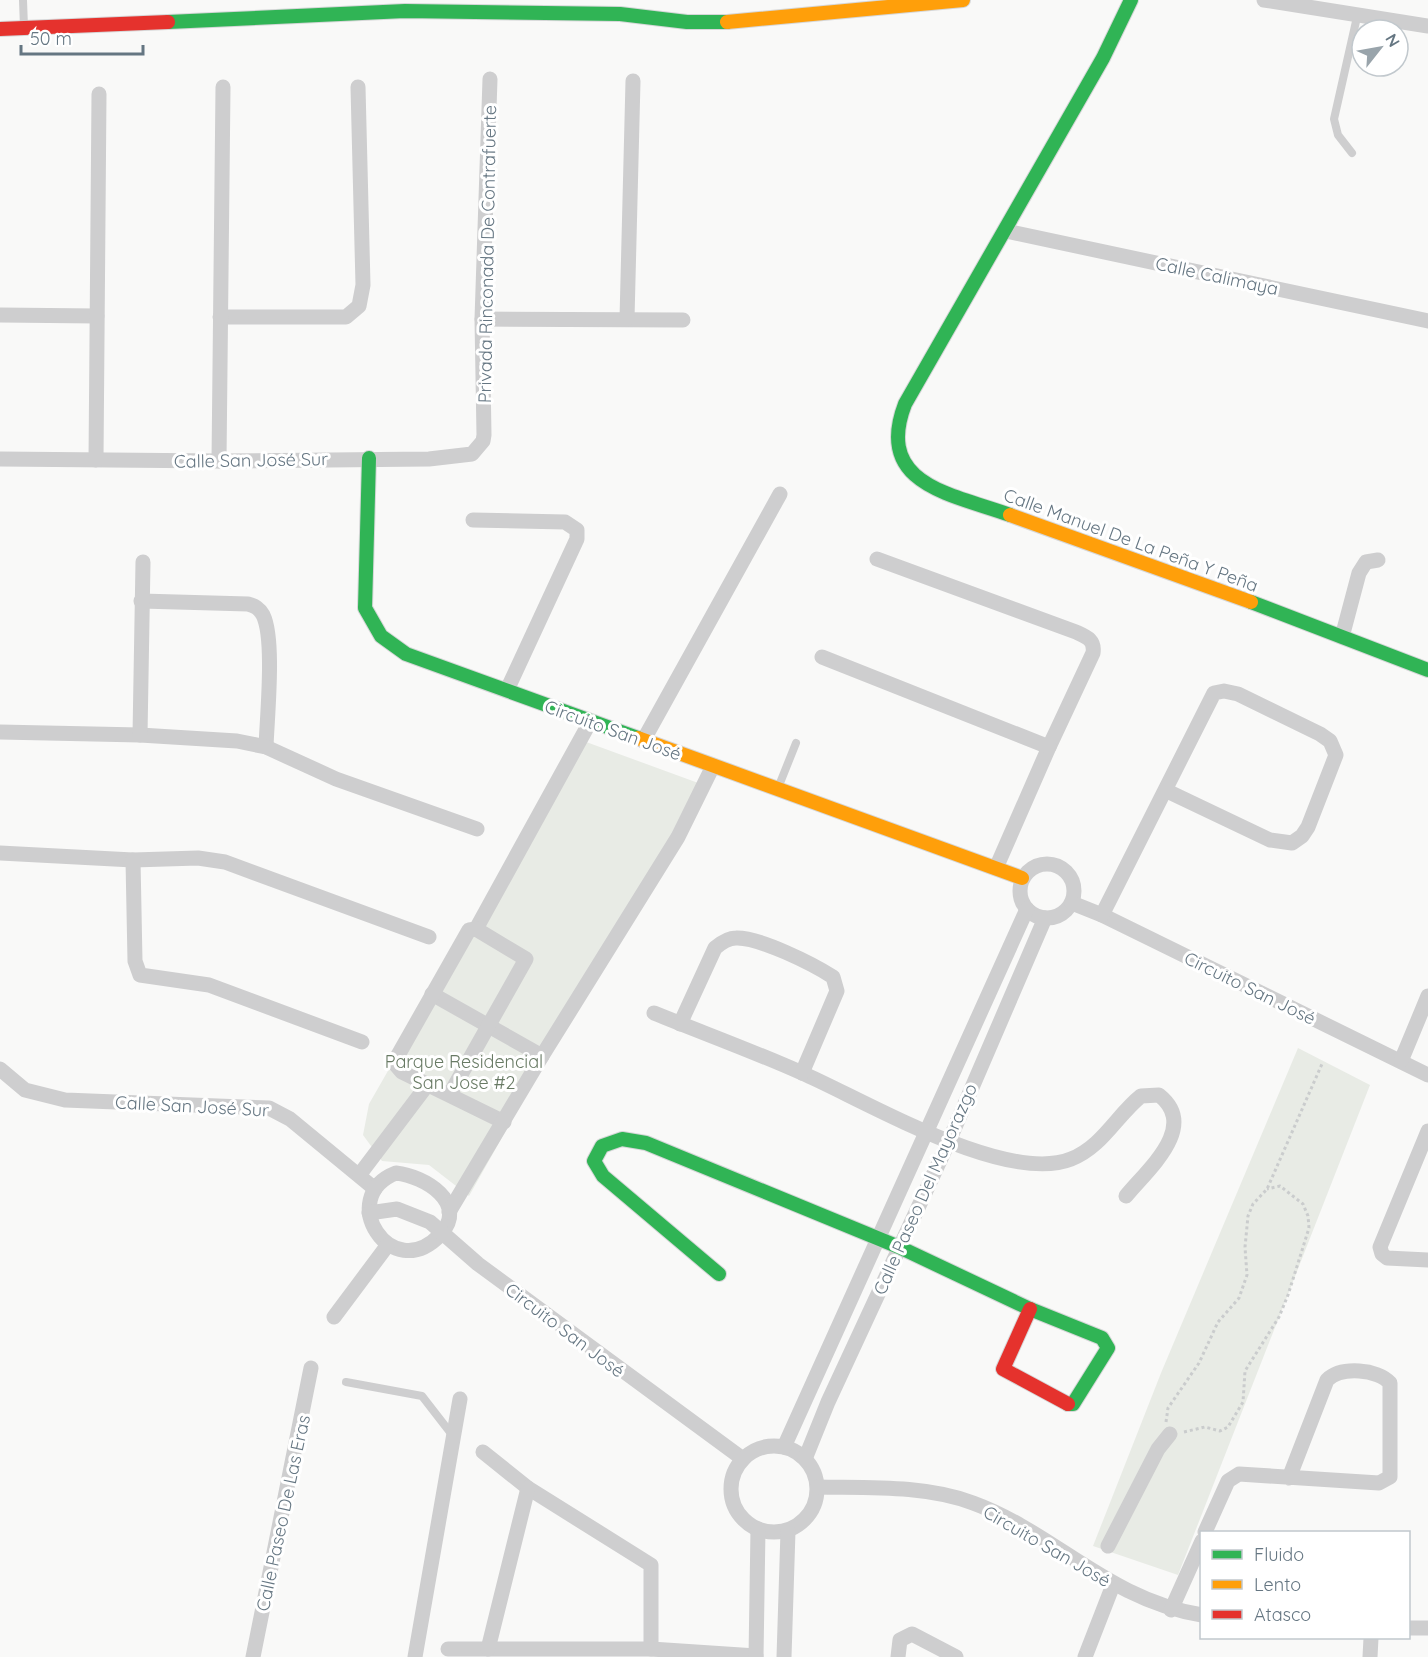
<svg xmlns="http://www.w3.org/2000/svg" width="1428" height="1657" viewBox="0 0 1428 1657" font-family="Quicksand,sans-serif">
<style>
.green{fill:#e8ebe5}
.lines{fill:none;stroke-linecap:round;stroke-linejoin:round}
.fast-casing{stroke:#d6d7d8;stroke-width:16}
.slow-casing{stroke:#d6d7d8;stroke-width:16}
.jam-casing{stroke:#d6d7d8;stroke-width:16}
.path{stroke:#cacccd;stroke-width:3;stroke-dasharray:3 3;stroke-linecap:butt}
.lane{stroke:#cececf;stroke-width:8}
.street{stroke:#cececf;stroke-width:15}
.fast{stroke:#30b455;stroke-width:14}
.slow{stroke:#ff9f0a;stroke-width:14}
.jam{stroke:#e5322d;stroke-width:14}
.labels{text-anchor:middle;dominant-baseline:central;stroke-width:6;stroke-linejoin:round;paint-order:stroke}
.street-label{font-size:18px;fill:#657682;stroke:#fff}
.park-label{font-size:18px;fill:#687a64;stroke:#fff}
</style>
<rect width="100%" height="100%" fill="#f9f9f8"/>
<g class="green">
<polygon points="578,739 701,784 469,1196 429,1165 382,1161 363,1135 369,1104"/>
<polygon points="1298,1048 1370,1085 1178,1575 1093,1546 1161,1373"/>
</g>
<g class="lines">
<g class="fast-casing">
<g id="fast">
<polyline points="168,22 405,11 620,14 687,22 727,22"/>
<polyline points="369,458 365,608 381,636 406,654 638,738"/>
<path d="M1010,515C952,494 874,485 905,404L1103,58L1131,0"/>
<polyline points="1251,602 1428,670"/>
<polyline points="719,1274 603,1176 594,1161 602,1146 622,1139 646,1143 899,1247 1030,1309 1102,1338 1108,1348 1073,1404 1068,1404"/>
</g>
</g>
<g class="slow-casing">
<g id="slow">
<polyline points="727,22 963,0"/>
<polyline points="1010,515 1251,602"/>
<polyline points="638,738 1022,878"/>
</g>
</g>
<g class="jam-casing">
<g id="jam">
<polyline points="0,29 168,22"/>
<polyline points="1030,1309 1003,1369 1068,1404"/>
</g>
</g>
<g class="path">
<polyline points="1166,1422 1168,1408 1199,1363 1218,1322 1239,1298 1247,1275 1245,1247 1248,1216 1253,1204 1267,1189 1322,1064"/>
<polyline points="1184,1432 1205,1427 1220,1431 1228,1427 1243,1402 1245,1371 1279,1317 1288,1295 1309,1228 1308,1216 1303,1204 1280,1186 1267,1189"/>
</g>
<g class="lane">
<polyline points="23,0 24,27"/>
<polyline points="1352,153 1338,135 1334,119 1357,17"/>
<polyline points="778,788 796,743"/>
<polyline points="346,1382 422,1396 453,1436"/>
</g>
<g class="street">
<polyline points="1264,0 1428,26"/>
<polyline points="1006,231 1428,321"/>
<polyline points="0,315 97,316"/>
<polyline points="220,317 346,317 359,306 363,285 358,87"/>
<polyline points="482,319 683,320"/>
<polyline points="627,319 633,81"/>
<polyline points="0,459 219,461 429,459 472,454 483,441 484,435 482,319 490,79"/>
<polyline points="96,460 99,94"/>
<polyline points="219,461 223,87"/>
<polyline points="473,520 565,522 577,530 577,539 507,690"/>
<path d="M877,559L1076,632C1087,637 1095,640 1093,653L1049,747L996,868"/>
<path d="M141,601L248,604C255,606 259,608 263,615C275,639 267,717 266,747"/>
<polyline points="1342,637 1359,573 1366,562 1378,560"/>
<polyline points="822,657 1049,747"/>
<polyline points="0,732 140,735 237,741 266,747 336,779 477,829"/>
<polyline points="140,735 143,562"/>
<polyline points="643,741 780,494"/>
<polyline points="0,853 133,860 198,858 225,862 429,937"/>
<polyline points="133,860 135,961 140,975 209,985 362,1042"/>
<circle cx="1047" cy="891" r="27"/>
<polyline points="1072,903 1102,915 1428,1075"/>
<polyline points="1102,915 1214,693 1224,691 1238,694 1320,734 1330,741 1336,755 1308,827 1302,836 1292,843 1270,840 1167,791"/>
<polyline points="476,929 590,722"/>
<polyline points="432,994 542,1056"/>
<path d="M654,1013C703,1033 753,1051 802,1073C864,1100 1006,1185 1071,1159C1102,1147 1117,1115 1141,1096L1159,1095C1199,1127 1148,1169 1126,1196"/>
<path d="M680,1024L715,948C722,942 728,938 736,938C759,937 813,964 833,977L837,991L802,1073"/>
<polyline points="1401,1061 1428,996"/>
<polyline points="0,1069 25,1090 65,1100 269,1108 290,1119 375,1189"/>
<polyline points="450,1094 526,959 476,929 469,930 397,1057 396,1065 402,1072 504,1122"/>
<polyline points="1428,1131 1380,1247 1382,1254 1387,1258 1428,1260"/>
<path d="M396,1173C424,1176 470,1203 440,1235C391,1286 335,1197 396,1173Z"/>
<polyline points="360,1174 428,1084"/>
<polyline points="449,1212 542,1056 678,837 713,766"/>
<polyline points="369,1213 397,1209 430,1222 478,1264 743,1459"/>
<polyline points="334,1317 387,1246"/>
<circle cx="774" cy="1489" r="43"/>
<polyline points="784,1447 1027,909"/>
<polyline points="483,1452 528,1488 651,1565 651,1649"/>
<polyline points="805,1459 828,1402 949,1141 1045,918"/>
<path d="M818,1487C868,1488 925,1485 973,1503C1055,1533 1108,1600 1202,1615"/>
<path d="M1205,1532L1228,1481L1239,1474L1379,1483L1390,1477V1383C1378,1369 1341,1366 1327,1380L1289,1478"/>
<polyline points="1108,1546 1158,1449 1170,1434"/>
<polyline points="1171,1610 1202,1541"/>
<polyline points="1408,1628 1428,1628"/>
<polyline points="448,1649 651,1649 756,1656"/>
<polyline points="488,1649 528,1488"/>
<polyline points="253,1657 311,1368"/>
<polyline points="415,1657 460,1399"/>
<polyline points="756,1657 758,1529"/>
<polyline points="784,1657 788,1531"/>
<polyline points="898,1657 900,1640 912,1634 956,1657"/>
<polyline points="1085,1657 1113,1585"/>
<polyline points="1370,1657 1371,1638"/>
</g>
<use href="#fast" class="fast"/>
<use href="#slow" class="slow"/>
<use href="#jam" class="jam"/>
</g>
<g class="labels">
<g class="street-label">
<text transform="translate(487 254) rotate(-89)">Privada Rinconada De Contrafuerte</text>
<text transform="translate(1217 276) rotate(12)">Calle Calimaya</text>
<text transform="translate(251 460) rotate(-1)">Calle San José Sur</text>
<text transform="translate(1131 540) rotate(20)">Calle Manuel De La Peña Y Peña</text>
<text transform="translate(613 730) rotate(20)">Circuito San José</text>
<text transform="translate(1250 988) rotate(26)">Circuito San José</text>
<text transform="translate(192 1106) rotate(3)">Calle San José Sur</text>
<text transform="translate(925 1189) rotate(-66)">Calle Paseo Del Mayorazgo</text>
<text transform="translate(565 1330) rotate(37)">Circuito San José</text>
<text transform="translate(283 1513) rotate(-78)">Calle Paseo De Las Eras</text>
<text transform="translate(1047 1546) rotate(30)">Circuito San José</text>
</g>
<g class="park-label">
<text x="464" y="1061">Parque Residencial<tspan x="464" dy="21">San Jose #2</tspan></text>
</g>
</g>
<rect x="1200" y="1531" width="210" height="108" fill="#ffffff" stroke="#c1c8cd" stroke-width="1.5"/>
<rect x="1212" y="1550" width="30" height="9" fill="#30b455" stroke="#c1c8cd" stroke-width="1.5"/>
<text x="1254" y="1561" font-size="18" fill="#657682">Fluido</text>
<rect x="1212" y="1580" width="30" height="9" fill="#ff9f0a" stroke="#c1c8cd" stroke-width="1.5"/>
<text x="1254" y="1591" font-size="18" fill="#657682">Lento</text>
<rect x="1212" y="1610" width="30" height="9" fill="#e5322d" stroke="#c1c8cd" stroke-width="1.5"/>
<text x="1254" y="1621" font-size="18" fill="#657682">Atasco</text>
<g transform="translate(1380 48) rotate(59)"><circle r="28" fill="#ffffff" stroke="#c1c8cd" stroke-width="1.5"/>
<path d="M0-4.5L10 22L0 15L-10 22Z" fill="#99a4ab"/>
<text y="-9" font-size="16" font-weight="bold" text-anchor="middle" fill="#657682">N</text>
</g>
<path d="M21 45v9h122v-9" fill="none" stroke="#657682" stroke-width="3"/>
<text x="30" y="45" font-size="18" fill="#657682" stroke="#ffffff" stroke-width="4.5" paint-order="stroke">50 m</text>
</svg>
